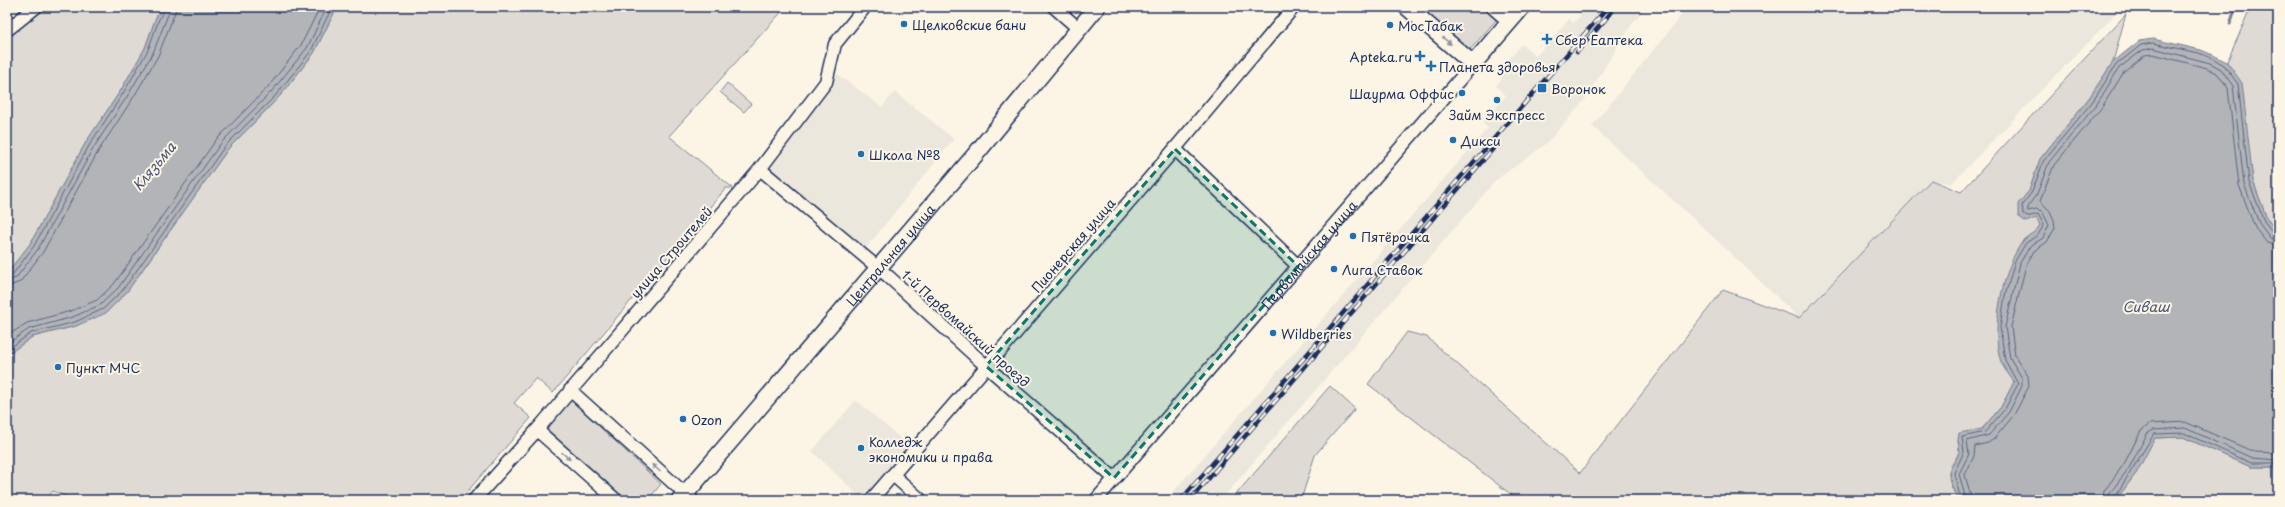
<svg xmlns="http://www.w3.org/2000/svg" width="2285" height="507" viewBox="0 0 2285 507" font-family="'Playpen Sans',sans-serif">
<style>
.built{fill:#ece7dc}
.green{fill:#dfdbd4;stroke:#7d8599}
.water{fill:#b2b4b8;stroke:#767f94}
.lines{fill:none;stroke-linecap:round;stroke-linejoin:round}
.shore{stroke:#576482;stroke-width:1}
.stream{stroke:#767f94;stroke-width:3}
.street-casing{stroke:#1b2f5e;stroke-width:15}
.secondary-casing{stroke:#1b2f5e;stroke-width:19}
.street{stroke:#fcf5e5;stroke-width:12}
.secondary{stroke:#fcf5e5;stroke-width:16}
.rail-casing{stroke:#1b2f5e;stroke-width:4.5}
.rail{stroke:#fcf5e5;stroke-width:3;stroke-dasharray:9;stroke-linecap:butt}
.oneway{fill:#8c92a2}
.marked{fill:#0f766e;fill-opacity:0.2;stroke:#0f766e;stroke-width:3;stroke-dasharray:8 5;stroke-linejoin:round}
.poi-dot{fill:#1f6fb2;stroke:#fcf5e5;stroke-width:1.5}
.labels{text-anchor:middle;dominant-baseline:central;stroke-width:4;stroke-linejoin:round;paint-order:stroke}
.poi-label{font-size:13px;fill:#1b2f5e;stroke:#fcf5e5;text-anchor:start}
.street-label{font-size:13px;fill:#1b2f5e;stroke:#fcf5e5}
.water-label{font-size:14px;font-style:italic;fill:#485779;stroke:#fcf5e5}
</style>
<rect width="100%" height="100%" fill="#fcf5e5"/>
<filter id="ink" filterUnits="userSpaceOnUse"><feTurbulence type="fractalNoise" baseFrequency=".025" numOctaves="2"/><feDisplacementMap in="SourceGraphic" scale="8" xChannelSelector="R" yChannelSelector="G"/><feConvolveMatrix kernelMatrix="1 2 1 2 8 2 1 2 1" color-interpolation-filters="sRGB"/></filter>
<g filter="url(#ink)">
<g class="built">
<polygon points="1572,7 1646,7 1634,21 1583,102 1546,144 1496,180 1221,500 1166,500 1488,128 1482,123 1506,96 1496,86 1502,78 1497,73 1522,44 1536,56 1569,19 1573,23 1581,15"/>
<polygon points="1688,7 2122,7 1951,184 1931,180 1799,318 1710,234 1592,126"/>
<polygon points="837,74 882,107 895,92 954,139 866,248 769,168"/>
<polygon points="856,400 909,446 862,499 812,451"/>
</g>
<g class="green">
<polygon points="36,7 163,7 156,17 145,48 121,90 86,142 30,244 7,273 7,30"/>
<polygon points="337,7 786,7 669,136 733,188 726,188 553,393 536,378 514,403 531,418 460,500 75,500 53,491 45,500 7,500 7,355 32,337 76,326 126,293 228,149 279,97 314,53"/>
<polygon points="1410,7 1485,7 1498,18 1466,54"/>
<polygon points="2251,7 2278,7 2278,233 2267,219 2253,181 2248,146 2227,62"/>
<path d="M2126,14L2113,62L2089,98L2040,159L2029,191L2018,204L2036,217L2040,225L2036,232L2023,240L2001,361L2014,382L2001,407L1982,429L1958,440C1962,460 1951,458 1949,473C1948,482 1954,492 1958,500H1518L1368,384L1407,332L1427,337L1580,473L1723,290L1799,318L1931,180L1961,192Z"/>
<polygon points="727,83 751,104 744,112 720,92"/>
<polygon points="1330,386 1355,409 1315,455 1301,500 1231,500"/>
<polygon points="570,399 661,484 648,500 627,500 546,428"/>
<polygon points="2183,437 2251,467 2273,467 2278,472 2278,500 2116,500 2137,472 2154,438"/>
</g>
<g class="water">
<polygon points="163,7 337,7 314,53 279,97 228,149 126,293 106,313 76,326 32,337 7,355 7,273 30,244 86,142 121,90 145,48 156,17"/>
<path d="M2153,39L2201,50L2213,55L2227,62L2242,83L2253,181L2267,219L2278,233V472L2273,467H2251L2183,437L2155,438L2137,472L2116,500H1958L1952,487L1949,472L1960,452L1958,440L1959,433L1982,429L2001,407L2014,382C2010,376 2004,369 2001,362C1990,331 2003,266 2023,241C2028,234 2035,234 2040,225L2036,218L2026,222L2018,216V204L2029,191L2040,159L2089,98L2113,62L2139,41Z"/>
</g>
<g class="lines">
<g class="shore">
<polyline points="7,276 13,274 34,246 90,144 124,92 148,50 159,19 166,7"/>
<polyline points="7,281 16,278 38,249 94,147 128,95 153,53 171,7"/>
<polyline points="7,287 20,282 43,252 99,150 133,98 158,56 177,7"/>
<polyline points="7,336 27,323 71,311 97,300 114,284 216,140 268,87 301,45 320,7"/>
<polyline points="7,344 29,329 73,317 100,305 118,288 221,143 272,91 307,48 327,7"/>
<polyline points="7,350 31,333 75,322 103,309 122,291 225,146 276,95 311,51 332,7"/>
<polyline points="1961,500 1954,473 1964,452 1962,437 1985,432 2005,409 2018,384 2005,360 2000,327 2005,296 2015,261 2026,243 2038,235 2044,225 2038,214 2027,217 2023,214 2022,205 2032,192 2044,160 2093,101 2116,65 2141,45 2153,43 2199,53 2212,58 2224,65 2238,84 2249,182 2264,221 2274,234 2278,235"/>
<polyline points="1966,500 1959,474 1969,454 1967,441 1989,435 2009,412 2022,386 2022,378 2010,358 2005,327 2020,263 2030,246 2043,238 2049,225 2042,211 2036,209 2028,211 2027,207 2037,194 2049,162 2097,104 2119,68 2143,50 2153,48 2210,63 2221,69 2233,86 2244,184 2259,223 2270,238 2278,240"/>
<polyline points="1972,500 1965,475 1974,456 1975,446 1988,443 1994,439 2014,415 2029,386 2028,376 2015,356 2011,327 2026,265 2034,251 2047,242 2055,228 2054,220 2050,211 2040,201 2054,165 2102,107 2124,72 2145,55 2153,54 2207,68 2217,73 2228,88 2239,185 2255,228 2267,243 2278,246"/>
<polyline points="2102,500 2104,491 2124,464 2141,431 2150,424 2185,422 2254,452 2278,453"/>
<polyline points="2108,500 2110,493 2129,468 2147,434 2153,430 2185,428 2252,458 2278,460"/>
<polyline points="2113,500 2154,434 2184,433 2251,463 2273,463 2278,466"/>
</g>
<polyline class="stream" points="2230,24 2236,7"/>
<g class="street-casing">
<g id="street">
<polyline points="1054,7 1079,29"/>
<polyline points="7,30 36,7"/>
<polyline points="1175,149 1298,266"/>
<polyline points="760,169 889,277 986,366 1114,478"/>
<polyline points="570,390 692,500"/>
<polyline points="537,430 616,500"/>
<polyline points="893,475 921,500"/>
<polyline points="474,500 537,430 760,169 826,82 835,44 865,7"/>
<polyline points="871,500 1167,158 1294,7"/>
<path id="s1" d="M1096,500L1473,64"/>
</g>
</g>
<g class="secondary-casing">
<g id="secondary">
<polyline points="1407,7 1473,64 1522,7"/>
<polyline points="1495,7 1510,20"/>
<path id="s2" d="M680,500L975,155L1097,7"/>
</g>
</g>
<use href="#street" class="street"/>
<use href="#secondary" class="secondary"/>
<g class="rail-casing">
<g id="rail">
<polyline points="1577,52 1616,7"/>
<polyline points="1181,500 1608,7"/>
<polyline points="1190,500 1497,144"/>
</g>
</g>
<use href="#rail" class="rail"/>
</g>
<defs><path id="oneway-solid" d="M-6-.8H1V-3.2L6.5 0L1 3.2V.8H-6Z"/></defs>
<g class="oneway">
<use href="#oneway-solid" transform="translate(1447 41) rotate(40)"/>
<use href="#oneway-solid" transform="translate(566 456) rotate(41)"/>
<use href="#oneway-solid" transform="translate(656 468) rotate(-138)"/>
</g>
</g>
<path class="marked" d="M1175,149L1298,266L1114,478L986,366Z"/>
<g class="poi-dot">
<circle cx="904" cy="24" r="4"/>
<circle cx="1390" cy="25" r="4"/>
<path d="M1545 33h4v4h4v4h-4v4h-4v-4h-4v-4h4z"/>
<path d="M1418 50h4v4h4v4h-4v4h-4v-4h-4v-4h4z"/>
<path d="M1429 60h4v4h4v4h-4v4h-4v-4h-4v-4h4z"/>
<rect x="1537" y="83" width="10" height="10" rx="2"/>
<circle cx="1462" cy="93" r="4"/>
<circle cx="1497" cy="100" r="4"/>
<circle cx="1453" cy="140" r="4"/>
<circle cx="861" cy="154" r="4"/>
<circle cx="1353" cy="236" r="4"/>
<circle cx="1334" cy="269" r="4"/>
<circle cx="1273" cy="333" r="4"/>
<circle cx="58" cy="367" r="4"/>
<circle cx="683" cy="419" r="4"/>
<circle cx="861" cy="448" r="4"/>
</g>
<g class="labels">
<g class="poi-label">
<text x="912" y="24">Щелковские бани</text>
<text x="1398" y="25">МосТабак</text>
<text x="1555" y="39">Сбер Еаптека</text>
<text x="1412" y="56" text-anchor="end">Apteka.ru</text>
<text x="1439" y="66">Планета здоровья</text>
<text x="1551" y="88">Воронок</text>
<text x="1454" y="93" text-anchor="end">Шаурма Оффис</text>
<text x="1497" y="114" text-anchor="middle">Займ Экспресс</text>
<text x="1461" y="140">Дикси</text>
<text x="869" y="154">Школа №8</text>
<text x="1361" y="236">Пятёрочка</text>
<text x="1342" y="269">Лига Ставок</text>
<text x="1281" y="333">Wildberries</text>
<text x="66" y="367">Пункт МЧС</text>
<text x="691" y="419">Ozon</text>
<text x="869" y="441">Колледж<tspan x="869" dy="15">экономики и права</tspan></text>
</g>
<g class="street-label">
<text transform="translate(1073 245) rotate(-49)">Пионерская улица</text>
<text transform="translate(671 252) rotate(-49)">улица Строителей</text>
<text stroke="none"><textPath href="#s2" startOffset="323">Центральная улица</textPath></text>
<text stroke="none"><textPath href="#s1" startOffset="325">Первомайская улица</textPath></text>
<text transform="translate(966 328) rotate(42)">1-й Первомайский проезд</text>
</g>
<g class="water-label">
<text transform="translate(154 166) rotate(-50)">Клязьма</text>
<text x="2146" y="306">Сиваш</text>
</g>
</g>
<rect width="2285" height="507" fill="none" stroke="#fcf5e5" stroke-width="24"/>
<rect x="12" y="12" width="2261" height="483" fill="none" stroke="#1b2f5e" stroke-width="1.5" filter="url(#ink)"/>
</svg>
